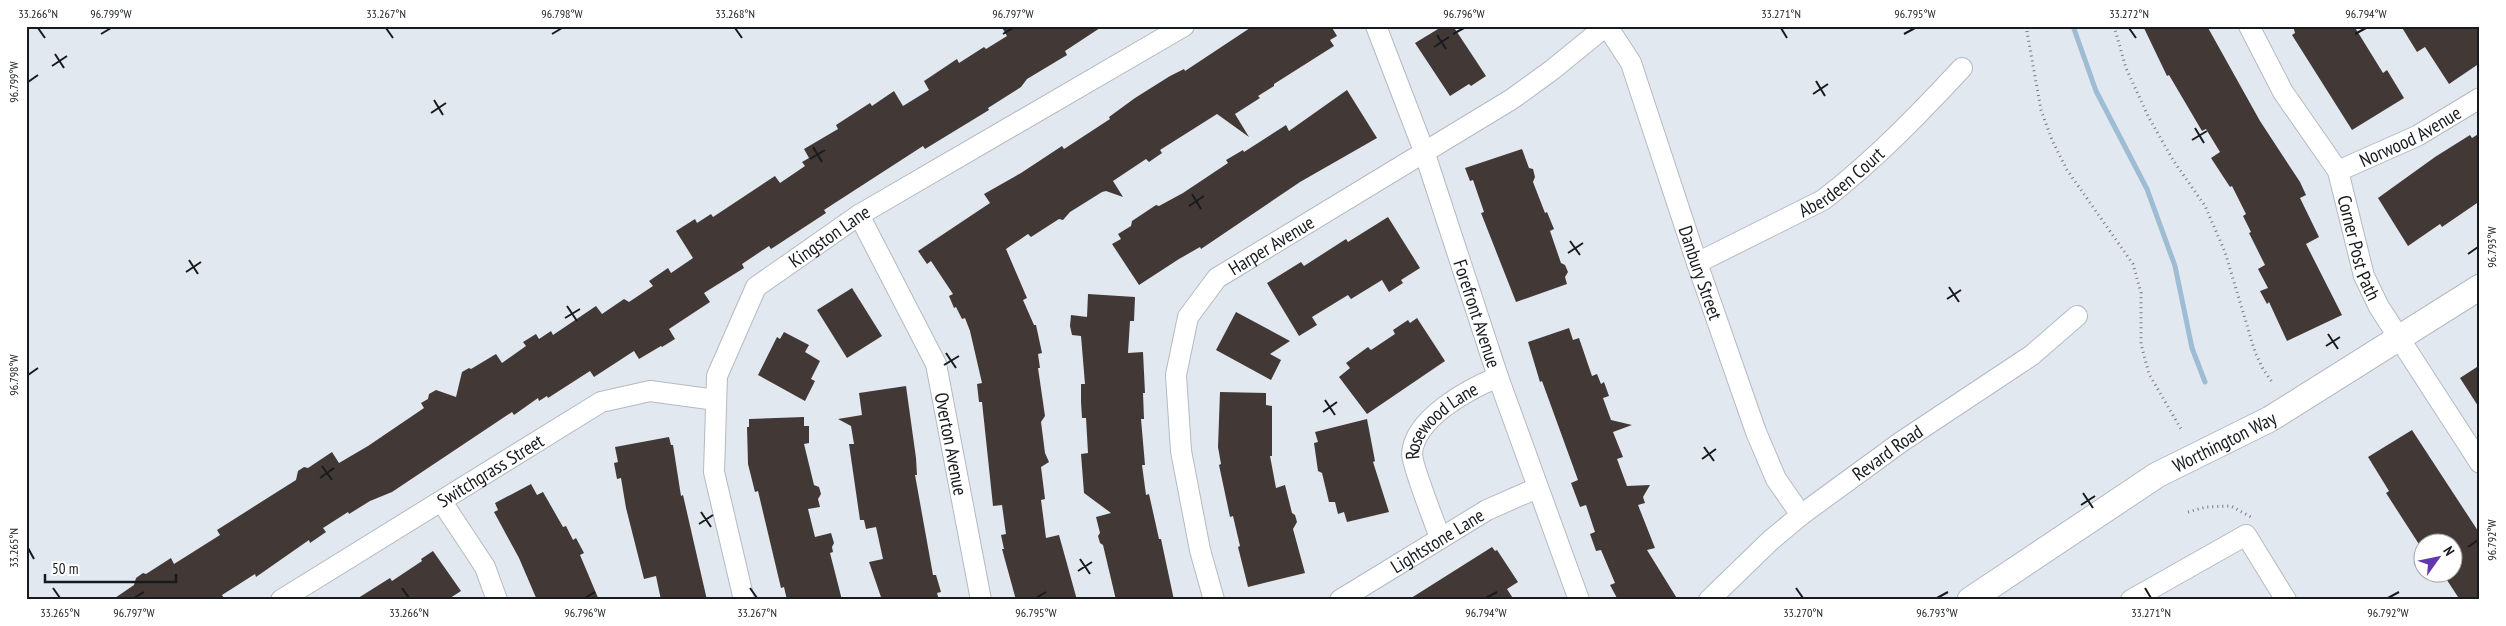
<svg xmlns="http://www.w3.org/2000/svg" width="2506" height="626" viewBox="0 0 2506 626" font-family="'PT Sans Narrow',sans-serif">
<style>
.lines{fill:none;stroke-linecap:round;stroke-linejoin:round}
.stream{stroke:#9ebcd4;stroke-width:5}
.building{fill:#423936}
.minor-casing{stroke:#b4bac2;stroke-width:22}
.tertiary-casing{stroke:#b4bac2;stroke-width:27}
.path{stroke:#787c81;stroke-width:3;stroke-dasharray:1 4;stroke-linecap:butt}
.minor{stroke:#fff;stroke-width:20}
.tertiary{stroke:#fff;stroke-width:25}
.ticks{fill:none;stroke:#181b1e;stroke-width:2}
.labels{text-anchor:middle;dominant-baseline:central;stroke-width:5;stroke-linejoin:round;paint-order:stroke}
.street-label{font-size:19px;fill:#181b1e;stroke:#fff}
.neatline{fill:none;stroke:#181b1e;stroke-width:2}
.ticks-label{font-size:12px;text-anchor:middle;fill:#181b1e}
</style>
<rect width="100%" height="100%" fill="#e2e8f0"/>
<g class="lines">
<polyline class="stream" points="2073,26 2096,91 2147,189 2175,266 2192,348 2205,382"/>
</g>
<g class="building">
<polygon points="1001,26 1103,26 1065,51 1067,55 1027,79 1021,87 988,108 989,110 925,149 923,146 824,210 826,213 771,249 769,246 742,264 744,268 704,293 710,302 669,329 675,339 662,347 661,346 639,359 634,351 594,377 590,371 548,398 547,396 539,401 538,398 514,415 512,412 392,492 370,501 349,514 348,512 323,528 326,532 310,543 309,540 256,577 255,574 222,595 225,600 112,600 134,585 136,578 143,573 146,574 171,558 174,564 220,535 217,530 296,480 298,471 304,467 308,468 332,452 339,463 368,446 424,408 421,403 428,399 429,394 436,390 456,397 462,372 469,368 471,369 496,354 502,363 526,346 523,342 536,334 539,339 551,331 553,335 596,306 602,314 624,299 629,302 653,286 649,281 668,268 671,273 693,258 676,231 695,219 697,223 711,214 713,217 775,176 780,183 805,166 802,162 809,158 804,149 838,129 836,125 870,103 872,106 894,91 903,106 929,90 924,81 957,59 959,63 984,47 986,49 1007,36"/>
<polygon points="1253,26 1331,26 1337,36 1330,40 1334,46 1274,84 1274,86 1258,96 1260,98 1235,114 1249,137 1217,114 1160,150 1162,153 1149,162 1146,159 1113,181 1123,197 1106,191 1102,192 1070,212 1063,220 1059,219 1031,237 1028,234 1006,249 1027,298 1023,300 1034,325 1036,325 1042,353 1038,354 1040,368 1038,368 1045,416 1041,422 1045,453 1049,462 1041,467 1045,499 1041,500 1046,538 1059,535 1077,600 1016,600 1002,549 1004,549 1001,535 1006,534 1002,505 993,506 982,402 979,402 977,384 982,383 970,331 965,318 962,319 956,307 954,308 949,296 953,294 931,261 927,264 918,251 990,203 984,194 1021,173 1062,146 1064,149 1110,119 1109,117 1135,98 1170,76 1184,69 1185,71"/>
<polygon points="1443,26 1453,26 1486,76 1471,86 1469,84 1450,96 1415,43"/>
<polygon points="2143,26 2207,26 2260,121 2300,182 2306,195 2300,198 2319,237 2306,244 2342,315 2287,341 2269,302 2267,304 2260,291 2268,288 2258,269 2265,265 2249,233 2251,232 2243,216 2246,214 2232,186 2230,187 2211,158 2220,152 2206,129 2202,131 2169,75 2167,76"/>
<polygon points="2293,26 2354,26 2383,73 2387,70 2404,98 2352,130 2292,35 2295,33"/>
<polygon points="2401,26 2476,26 2480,32 2480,63 2449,84 2425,47 2417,52"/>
<polygon points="1347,90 1377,138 1300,182 1201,249 1200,247 1179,259 1139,285 1112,244 1121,239 1118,234 1131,226 1132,221 1156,205 1159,206 1183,193 1228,163 1226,160 1243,150 1244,152 1286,125 1289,131"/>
<polygon points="2480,133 2480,201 2442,227 2440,224 2408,246 2378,198 2435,157 2470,135 2472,138"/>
<polygon points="1522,149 1529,168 1533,169 1535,177 1533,182 1545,213 1547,212 1554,229 1550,231 1561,263 1565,265 1568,272 1565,277 1567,284 1516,302 1481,213 1484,212 1473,180 1470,181 1465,168"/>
<polygon points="1388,217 1420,268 1401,280 1403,283 1389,292 1382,280 1351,299 1348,295 1312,317 1317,325 1299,336 1267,283 1301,262 1304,266 1346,239 1348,242"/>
<polygon points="852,288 882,336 847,358 817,310"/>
<polygon points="1088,294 1135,297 1134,321 1130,321 1128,353 1143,352 1145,393 1143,393 1144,419 1141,419 1145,465 1142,465 1146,495 1149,494 1159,539 1161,539 1174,600 1116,600 1103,545 1100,543 1098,536 1100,533 1096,517 1111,513 1084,493 1081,454 1088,453 1086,418 1082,418 1081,402 1081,384 1085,384 1081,336 1072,335 1070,326 1071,315 1087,317"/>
<polygon points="1236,312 1290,341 1270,354 1281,360 1271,380 1216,350"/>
<polygon points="1417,318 1445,361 1367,414 1339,377 1350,368 1346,363 1368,347 1371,350 1395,334 1393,330 1408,320 1410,323"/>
<polygon points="1569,328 1573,340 1579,338 1592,376 1597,374 1601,384 1604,382 1609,396 1603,398 1611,420 1632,425 1613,432 1623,457 1617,459 1627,486 1650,485 1643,497 1645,503 1638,505 1655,548 1647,550 1678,600 1618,600 1610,585 1615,583 1601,550 1596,551 1590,534 1595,532 1586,505 1580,507 1571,483 1578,480 1542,381 1540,382 1528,342"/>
<polygon points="784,332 809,345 805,352 820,361 811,379 815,381 805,401 758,375 777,337 780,339"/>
<polygon points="2480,365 2480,409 2460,378"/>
<polygon points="906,386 916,458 917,475 915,475 933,575 936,575 941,592 937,593 939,600 882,600 869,562 883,559 876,527 866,529 864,520 860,520 849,444 854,444 851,426 838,419 862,415 859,393"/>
<polygon points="1220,392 1266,393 1266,405 1272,406 1272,456 1270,456 1276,488 1285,485 1292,513 1295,515 1297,522 1293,529 1305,573 1248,587 1238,547 1240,546 1233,516 1230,517 1219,465 1221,464 1218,447"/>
<polygon points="804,417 804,426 809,426 809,443 804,444 814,485 819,487 821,494 818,499 820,507 808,509 815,537 831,533 834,543 832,547 833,552 830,553 842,600 787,600 784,587 781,588 758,491 755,492 748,464 747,427 749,427 749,419"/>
<polygon points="1367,419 1375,461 1373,462 1389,512 1347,522 1344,512 1338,514 1335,502 1329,502 1322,473 1318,471 1314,443 1318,442 1315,432"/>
<polygon points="2412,430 2480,534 2480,600 2460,600 2443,574 2454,574 2454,544 2424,544 2424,552 2386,493 2389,491 2368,457"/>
<polygon points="669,437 671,445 673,445 681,496 683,495 707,600 661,600 656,576 644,579 626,508 621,478 617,479 614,463 618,462 615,447"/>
<polygon points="531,484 537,495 543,492 563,527 566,526 573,540 576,538 584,553 580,555 599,600 537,600 519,558 494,512 498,510 495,503"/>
<polygon points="1492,547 1495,551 1497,550 1518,582 1507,589 1514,600 1408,600"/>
<polygon points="433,551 461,591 447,600 355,600 390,578 392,581 422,561 421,559"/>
</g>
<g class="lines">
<g class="minor-casing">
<g id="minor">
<path id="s1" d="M1376,26L1424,151L1498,377L1579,600"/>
<path id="s2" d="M1607,26L1631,63L1697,263L1756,432L1776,479L1801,515"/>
<path id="s3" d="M2249,26L2283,92L2338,171L2364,276L2379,307L2480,463"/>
<path id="s4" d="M2338,171L2417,136L2480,98"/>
<path id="s5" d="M859,215L936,364L981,600"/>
<path id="s6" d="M1697,263L1823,200C1874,161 1919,114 1962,68"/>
<polyline points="442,502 485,567 497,600"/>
<path id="s7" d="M1440,538C1435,523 1412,466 1412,454C1414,418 1469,389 1498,377"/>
<path id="s8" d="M281,600L601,402L650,391L716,400"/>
<path id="s9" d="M744,600L714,472L717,376L756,287L859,215L1184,26"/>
<path id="s10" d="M1214,600L1200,550L1181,451L1176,375L1188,317L1217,278L1512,99L1552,70L1606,26"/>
<path id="s11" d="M1340,600L1487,510L1537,488"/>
<path id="s12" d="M1709,600L1771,540L1801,515L1901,442L2032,355L2077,316"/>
<polyline points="2131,600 2246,535 2286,600"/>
</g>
</g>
<g class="tertiary-casing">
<g id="tertiary">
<path id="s13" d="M1970,600L2157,475L2270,419L2480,287"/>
</g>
</g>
<g class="path">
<polyline points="2026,26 2041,110 2052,140 2067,170 2133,264 2141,293 2141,344 2149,374 2181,429"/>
<polyline points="2114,26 2126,68 2148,116 2173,160 2205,206 2225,252 2255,352 2263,369 2272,382"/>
<polyline points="2188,512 2206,507 2231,506 2251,517"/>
</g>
<use href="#minor" class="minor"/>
<use href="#tertiary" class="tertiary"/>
</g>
<path class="ticks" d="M38,28L45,38M386,28L393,38M735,28L742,38M1781,28L1787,38M2129,28L2136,38M101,34L111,28M552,34L562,28M1003,34L1013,28M1453,34L1464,28M1904,34L1915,28M2355,34L2366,28M1437,35L1446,49M1434,47L1449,37M55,54L64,68M52,66L67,56M1816,81L1825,96M28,82L38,75M1813,94L1828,84M434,100L443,115M431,113L446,103M2195,128L2204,143M2192,140L2207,131M813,147L822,162M810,159L825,150M1192,194L1201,209M1189,206L1204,196M1570,241L1580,255M1568,253L1583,243M2468,254L2478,247M189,260L198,274M186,272L201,262M1949,287L1959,302M1947,299L1961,290M567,306L577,321M565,318L580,309M2328,334L2338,349M2326,346L2340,337M946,353L956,368M944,365L959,356M28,375L38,368M1325,400L1335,415M1323,412L1337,402M1704,447L1714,461M1702,459L1716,449M322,466L332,480M320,478L334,468M2083,493L2093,508M2081,505L2095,496M701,512L711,527M699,524L713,515M2468,547L2478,540M28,548L34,559M1080,559L1090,574M1078,571L1092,562M53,588L60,598M402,588L409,598M750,588L757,598M1796,588L1803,598M2145,588L2151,598M134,598L144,592M585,598L595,592M1036,598L1046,592M1486,598L1497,592M1937,598L1948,592M2388,598L2399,592"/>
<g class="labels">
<g class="street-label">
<text stroke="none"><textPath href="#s4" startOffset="80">Norwood Avenue</textPath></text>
<text stroke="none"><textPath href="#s6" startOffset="166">Aberdeen Court</textPath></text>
<text stroke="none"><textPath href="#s9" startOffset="414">Kingston Lane</textPath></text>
<text stroke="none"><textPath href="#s10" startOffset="400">Harper Avenue</textPath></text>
<text stroke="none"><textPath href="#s3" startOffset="250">Corner Post Path</textPath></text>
<text stroke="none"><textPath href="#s2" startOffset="265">Danbury Street</textPath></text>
<text stroke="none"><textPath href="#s1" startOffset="305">Forefront Avenue</textPath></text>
<text stroke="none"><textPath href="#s7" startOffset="134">Rosewood Lane</textPath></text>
<text stroke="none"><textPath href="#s13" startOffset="300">Worthington Way</textPath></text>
<text stroke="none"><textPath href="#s5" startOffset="249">Overton Avenue</textPath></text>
<text stroke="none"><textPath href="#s12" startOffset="232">Revard Road</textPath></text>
<text stroke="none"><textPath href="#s8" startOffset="246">Switchgrass Street</textPath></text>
<text stroke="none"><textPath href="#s11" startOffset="114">Lightstone Lane</textPath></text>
</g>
</g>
<rect width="2506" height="626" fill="none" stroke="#ffffff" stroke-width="55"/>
<g transform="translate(2438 558) rotate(57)"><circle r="24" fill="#ffffff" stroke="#a3a4a5"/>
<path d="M0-4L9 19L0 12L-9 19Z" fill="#6137af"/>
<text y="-8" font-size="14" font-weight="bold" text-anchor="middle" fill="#181b1e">N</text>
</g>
<path d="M45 574v8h131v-8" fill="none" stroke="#181b1e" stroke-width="2.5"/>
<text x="52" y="574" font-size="15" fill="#181b1e" stroke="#ffffff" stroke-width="4" paint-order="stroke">50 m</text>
<rect x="28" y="28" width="2450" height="570" class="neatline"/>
<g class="ticks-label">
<text x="38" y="18">33.266°N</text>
<text x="111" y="18">96.799°W</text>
<text x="386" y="18">33.267°N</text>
<text x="562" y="18">96.798°W</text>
<text x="735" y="18">33.268°N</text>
<text x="1013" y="18">96.797°W</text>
<text x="1464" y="18">96.796°W</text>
<text x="1781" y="18">33.271°N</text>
<text x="1915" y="18">96.795°W</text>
<text x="2129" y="18">33.272°N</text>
<text x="2366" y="18">96.794°W</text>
<text transform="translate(14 82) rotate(-90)" y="4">96.799°W</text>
<text transform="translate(2492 247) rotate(-90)" y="4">96.793°W</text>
<text transform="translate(14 375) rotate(-90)" y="4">96.798°W</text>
<text transform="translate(2492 540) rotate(-90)" y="4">96.792°W</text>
<text transform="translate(14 548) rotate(-90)" y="4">33.265°N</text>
<text x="60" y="617">33.265°N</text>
<text x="134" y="617">96.797°W</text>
<text x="409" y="617">33.266°N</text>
<text x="585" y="617">96.796°W</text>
<text x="757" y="617">33.267°N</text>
<text x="1036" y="617">96.795°W</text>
<text x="1486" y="617">96.794°W</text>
<text x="1803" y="617">33.270°N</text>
<text x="1937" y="617">96.793°W</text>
<text x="2151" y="617">33.271°N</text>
<text x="2388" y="617">96.792°W</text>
</g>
</svg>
